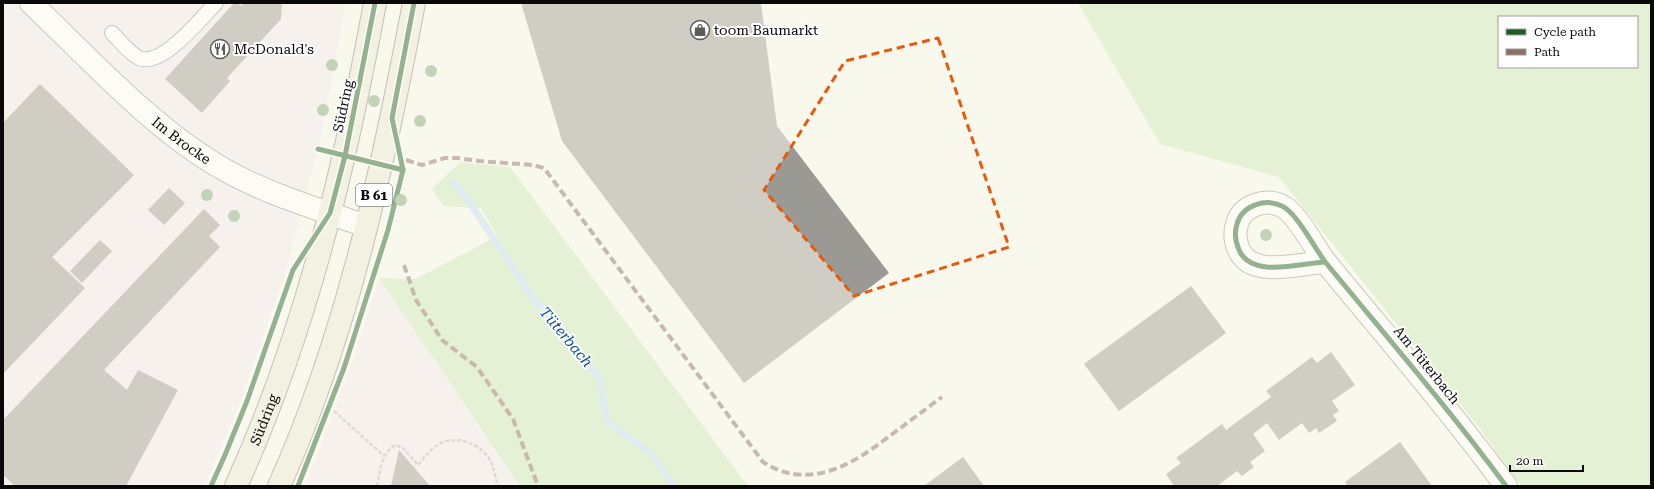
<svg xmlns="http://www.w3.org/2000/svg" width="1654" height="489" viewBox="0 0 1654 489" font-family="'Roboto Serif',serif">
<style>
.industrial{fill:#f1e9eb}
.forest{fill:#cce8b8;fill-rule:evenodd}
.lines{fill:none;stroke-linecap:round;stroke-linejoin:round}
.stream{stroke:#c1ddf4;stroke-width:7}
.building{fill:#9b9993}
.service-casing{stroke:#91918b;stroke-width:16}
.minor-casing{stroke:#91918b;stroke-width:24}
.primary-casing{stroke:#7e7e78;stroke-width:24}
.path{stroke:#b6b6b4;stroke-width:2.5;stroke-dasharray:4 2;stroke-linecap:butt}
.service{stroke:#fefefc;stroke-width:14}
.minor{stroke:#fefefc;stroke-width:22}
.primary{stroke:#ebe9d5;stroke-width:22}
.quiet{stroke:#8d6e63;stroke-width:4;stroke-dasharray:8 4;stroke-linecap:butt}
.cycleway-casing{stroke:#fff;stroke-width:8}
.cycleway{stroke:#1b5e20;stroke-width:5}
.tree{fill:#82a678}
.marked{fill:none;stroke:#e8590c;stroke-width:3;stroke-dasharray:8 5;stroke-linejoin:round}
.labels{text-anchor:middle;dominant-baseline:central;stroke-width:4;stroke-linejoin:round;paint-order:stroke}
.shield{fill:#fff;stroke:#535353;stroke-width:1}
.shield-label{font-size:13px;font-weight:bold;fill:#090909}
.poi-label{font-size:14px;fill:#090909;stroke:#fff;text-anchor:start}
.street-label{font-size:14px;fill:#090909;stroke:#fff}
.water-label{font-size:15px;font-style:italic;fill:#10509e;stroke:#fff}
</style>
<rect width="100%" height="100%" fill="#f9f8ec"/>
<g class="industrial">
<polygon points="3,3 346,3 321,136 285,274 240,403 204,486 3,486"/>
<polygon points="379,278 520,486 305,486 352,364"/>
</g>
<g class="forest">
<path d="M1078,3H1651V486H1521L1478,426L1279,177L1160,144ZM1499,17H1637V67H1499Z"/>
<polygon points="460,162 510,167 748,486 520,486 379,278 416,279 497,236 481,208 443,206 432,189"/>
</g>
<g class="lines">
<polyline class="stream" points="453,183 464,194 533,298 599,377 607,421 653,455 674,486"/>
</g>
<g class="building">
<polygon points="234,3 237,3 241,6 244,3 282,3 281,19 227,78 230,81 202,113 165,79"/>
<polygon points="521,3 761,3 777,126 889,273 744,383 562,141"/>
<polygon points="40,84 134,175 52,257 85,288 3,374 3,123"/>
<polygon points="169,188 185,203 164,225 148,210"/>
<polygon points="204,209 220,225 209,236 220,247 104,370 127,390 138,370 178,390 126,486 15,486 3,475 3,420"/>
<polygon points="100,240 112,251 82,283 70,271"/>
<polygon points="1191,286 1226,333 1119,411 1084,364"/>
<polygon points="1331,352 1355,385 1332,401 1339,411 1333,415 1337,421 1319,433 1316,428 1309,433 1302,423 1279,440 1267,423 1253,434 1265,451 1250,462 1254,467 1242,476 1237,471 1217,486 1174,486 1166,474 1181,463 1176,458 1222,424 1226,430 1271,397 1266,391 1312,357 1317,363"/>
<polygon points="1400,442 1432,486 1348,486 1345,482"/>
<polygon points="399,450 424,479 430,486 391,486"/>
<polygon points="963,457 984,486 924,486"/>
</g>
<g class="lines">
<g class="service-casing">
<path id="service" d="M112,33C120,41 129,53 139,58C162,68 201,18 216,3"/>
</g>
<g class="minor-casing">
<g id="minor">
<path id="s1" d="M31,3C90,59 155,131 225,170C269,195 319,209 366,226"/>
<path d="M1325,262C1300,263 1252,279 1239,250C1235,241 1234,233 1237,224C1242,205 1266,198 1282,206C1297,213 1315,249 1326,263C1387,337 1449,409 1506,486"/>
</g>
</g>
<g class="primary-casing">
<g id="primary">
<path id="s2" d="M236,486C306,333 345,167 375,3"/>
<path d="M279,486C348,333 383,167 414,3"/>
</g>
</g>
<g class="path">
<polyline points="764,26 785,29"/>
<polyline points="334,411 384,456"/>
<path d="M377,486C380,472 381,453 395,445L403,448L418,465C425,457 431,448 441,443C458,435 481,444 490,460C495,468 494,478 499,486"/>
</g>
<use href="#service" class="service"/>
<use href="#minor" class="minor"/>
<use href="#primary" class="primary"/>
<g class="quiet">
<path d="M406,160L422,165L445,158H457L479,161L533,165L544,168L763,462C805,489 846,469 883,441C903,426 922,412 942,397"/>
<polyline points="404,265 416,300 442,340 477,367 513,419 538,486"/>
</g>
<g class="cycleway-casing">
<g id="cycleway">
<polyline points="318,149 403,170"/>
<path d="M1325,262C1300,263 1252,279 1239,250C1235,241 1234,233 1237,224C1242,205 1266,198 1282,206C1297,213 1315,249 1326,263C1387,337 1449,409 1506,486"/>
<polyline points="211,486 225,455 247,401 293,270 330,213 345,156 375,3"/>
<polyline points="298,486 344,368 388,230 403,170 392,118 414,3"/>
</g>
</g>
<use href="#cycleway" class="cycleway"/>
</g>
<g class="tree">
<circle cx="332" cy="65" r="6"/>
<circle cx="431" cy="71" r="6"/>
<circle cx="374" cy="101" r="6"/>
<circle cx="323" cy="110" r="6"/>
<circle cx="420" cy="121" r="6"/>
<circle cx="207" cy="195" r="6"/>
<circle cx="401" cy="200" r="6"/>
<circle cx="234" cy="216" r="6"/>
<circle cx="1266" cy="235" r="6"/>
</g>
<path d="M0 0H1654V489H0ZM938,38L1009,247L854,296L764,190L845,61Z" fill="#f9f8ec" fill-opacity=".55" fill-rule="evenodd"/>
<path class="marked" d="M938,38L1009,247L854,296L764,190L845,61Z"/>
<defs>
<g id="shop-ring" transform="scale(1)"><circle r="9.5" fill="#fff" stroke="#5d5d58" stroke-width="1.5"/><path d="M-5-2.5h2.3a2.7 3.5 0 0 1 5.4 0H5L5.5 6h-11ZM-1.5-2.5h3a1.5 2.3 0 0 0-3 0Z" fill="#5d5d58"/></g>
<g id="restaurant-ring" transform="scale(1)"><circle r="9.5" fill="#fff" stroke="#5d5d58" stroke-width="1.5"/><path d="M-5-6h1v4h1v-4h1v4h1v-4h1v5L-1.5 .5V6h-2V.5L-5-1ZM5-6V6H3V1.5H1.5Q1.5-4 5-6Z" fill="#5d5d58"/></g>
</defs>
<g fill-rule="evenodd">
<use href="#shop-ring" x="700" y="30"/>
<use href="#restaurant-ring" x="220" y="49"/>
</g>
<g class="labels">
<rect class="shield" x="356" y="184" width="36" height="22" rx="3"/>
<g class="shield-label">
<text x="374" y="195">B 61</text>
</g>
<g class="poi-label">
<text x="714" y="30">toom Baumarkt</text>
<text x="234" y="49">McDonald's</text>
</g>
<g class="street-label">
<text transform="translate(343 106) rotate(-78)">Südring</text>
<text stroke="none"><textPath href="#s1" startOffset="204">Im Brocke</textPath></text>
<text transform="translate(1427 365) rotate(51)">Am Tüterbach</text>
<text stroke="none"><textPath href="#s2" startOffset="72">Südring</textPath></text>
</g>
<g class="water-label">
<text transform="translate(566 337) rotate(50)">Tüterbach</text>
</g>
</g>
<rect width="1654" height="489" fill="none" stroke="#090909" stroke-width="8"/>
<rect x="1498" y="16" width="140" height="52" fill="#ffffff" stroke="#9d9d9d"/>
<rect x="1506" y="29" width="20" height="6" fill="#1b5e20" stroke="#9d9d9d"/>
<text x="1534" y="36" font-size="12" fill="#090909">Cycle path</text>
<rect x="1506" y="49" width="20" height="6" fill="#8d6e63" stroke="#9d9d9d"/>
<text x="1534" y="56" font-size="12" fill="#090909">Path</text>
<path d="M1510 465v6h73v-6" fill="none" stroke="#090909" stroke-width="2"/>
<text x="1516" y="465" font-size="12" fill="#090909" stroke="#ffffff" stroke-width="3" paint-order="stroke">20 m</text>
</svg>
